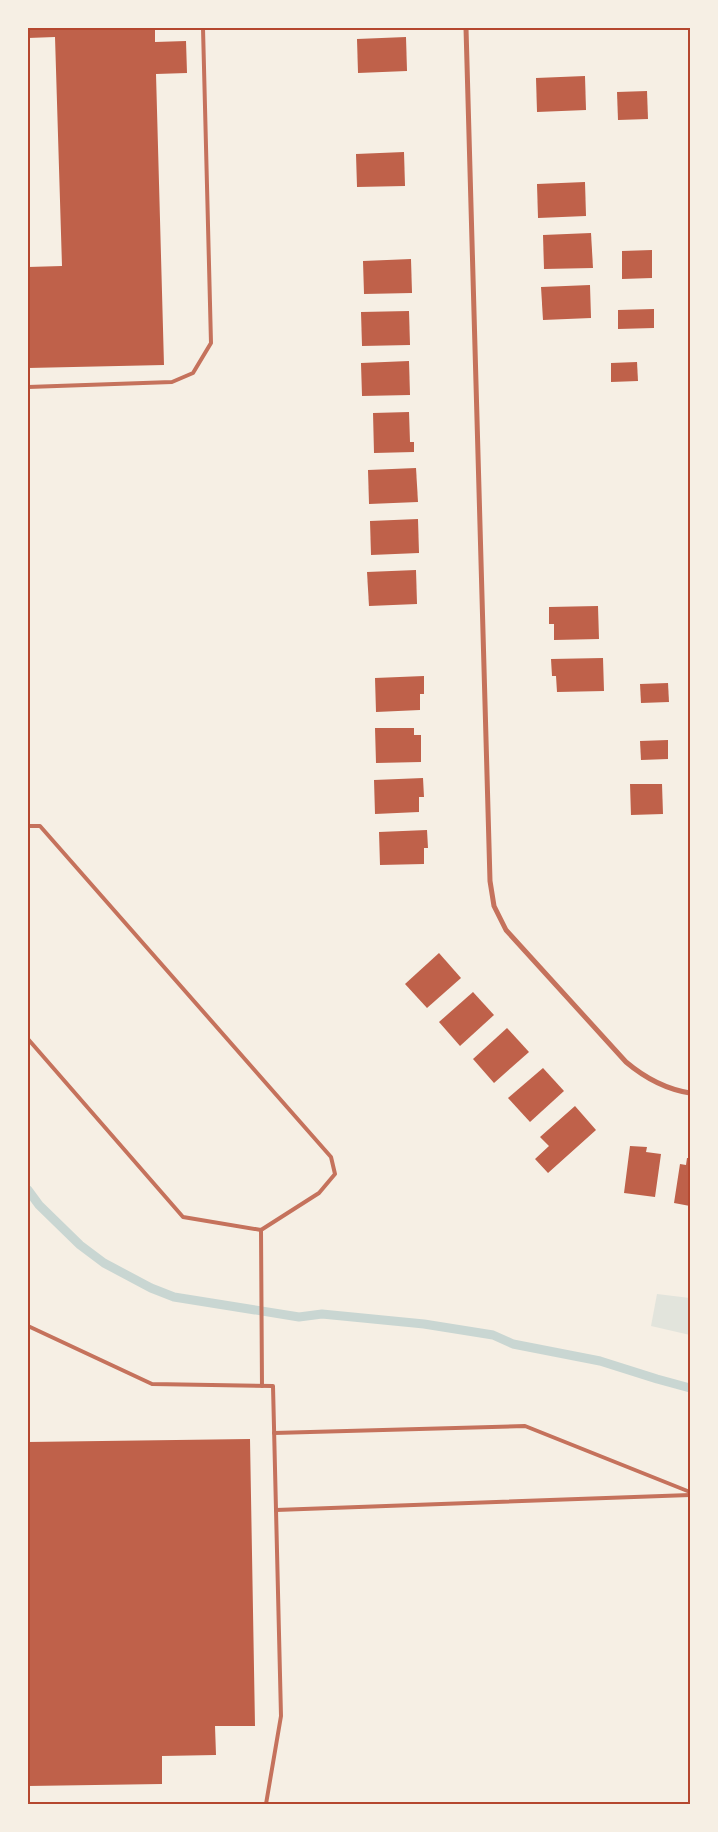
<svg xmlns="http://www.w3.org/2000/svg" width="718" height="1832" viewBox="0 0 718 1832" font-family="'IBM Plex Serif',serif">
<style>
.green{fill:#e2e4dc}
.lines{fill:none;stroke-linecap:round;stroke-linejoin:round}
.stream{stroke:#c9d6d2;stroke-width:9}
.building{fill:#bf614a}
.service{stroke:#c5725c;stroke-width:4}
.minor{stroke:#c5725c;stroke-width:5}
.neatline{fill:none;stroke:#b5482f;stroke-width:2}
</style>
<rect width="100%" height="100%" fill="#f6efe4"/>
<polygon class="green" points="657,1294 690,1298 690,1335 651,1326"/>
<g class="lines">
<polyline class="stream" points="28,1190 39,1205 80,1245 104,1263 151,1288 174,1297 299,1317 322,1314 424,1324 493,1335 513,1344 600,1361 657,1379 690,1388"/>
</g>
<g class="building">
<polygon points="28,28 155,28 155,42 186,41 187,73 156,74 164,365 28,368 28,267 62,266 55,37 28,38"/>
<polygon points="406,37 407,71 358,73 357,39"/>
<polygon points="585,76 586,110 537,112 536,78"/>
<polygon points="647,91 648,119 618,120 617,92"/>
<polygon points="404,152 405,186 357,187 356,154"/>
<polygon points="585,182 586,216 538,218 537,184"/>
<polygon points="591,233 593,268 544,269 543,235"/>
<polygon points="652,250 652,278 622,279 622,251"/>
<polygon points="411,259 412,293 364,294 363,261"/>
<polygon points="590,285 591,318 543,320 541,287"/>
<polygon points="654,309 654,328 618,329 618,310"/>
<polygon points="409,311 410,345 362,346 361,312"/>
<polygon points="409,361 410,395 362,396 361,363"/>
<polygon points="637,362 638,381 611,382 611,363"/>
<polygon points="409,412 410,442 414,442 414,452 374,453 373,413"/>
<polygon points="416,468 418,502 369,504 368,470"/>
<polygon points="418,519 419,553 371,555 370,521"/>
<polygon points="416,570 417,604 369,606 367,572"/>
<polygon points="598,606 599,639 554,640 554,624 549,624 549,607"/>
<polygon points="603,658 604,691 557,692 556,676 552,676 551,659"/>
<polygon points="424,676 424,694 420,694 420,710 376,712 375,678"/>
<polygon points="668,683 669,702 641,703 640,684"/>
<polygon points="375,728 414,728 414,735 421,735 421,762 376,763"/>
<polygon points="668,740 668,759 641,760 640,741"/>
<polygon points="423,778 424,797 419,797 419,812 375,814 374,780"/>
<polygon points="630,784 662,784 663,814 631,815"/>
<polygon points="427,830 428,848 424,848 424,864 380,865 379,832"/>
<polygon points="439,953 461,978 427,1008 405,984"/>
<polygon points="473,992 494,1015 460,1046 439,1022"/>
<polygon points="507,1028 529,1052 494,1083 473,1059"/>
<polygon points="543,1068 564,1091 530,1122 508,1098"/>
<polygon points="575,1106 596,1130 548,1173 535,1159 549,1146 540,1137"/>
<polygon points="630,1146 647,1147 646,1152 661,1154 655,1197 624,1193"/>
<polygon points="687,1158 690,1158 690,1206 674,1203 680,1164 686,1165"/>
<polygon points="250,1439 255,1726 215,1726 216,1755 162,1756 162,1784 28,1786 28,1442"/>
</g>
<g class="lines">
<g class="service">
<polyline points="28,387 172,382 193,373 211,343 203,28"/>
<polyline points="28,826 40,826 331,1157 335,1174 319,1193 261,1230 183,1217 28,1039"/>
<polyline points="261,1230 262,1386"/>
<polyline points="28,1326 152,1384 273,1386 281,1716 266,1804"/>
<polyline points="274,1433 525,1426 690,1492"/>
<polyline points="276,1510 690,1495"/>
</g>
<path class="minor" d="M466,28L490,881L494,906L506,930L626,1062C645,1078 665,1089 690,1093"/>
</g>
<rect width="718" height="1832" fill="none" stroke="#f6efe4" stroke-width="58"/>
<rect x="29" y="29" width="660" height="1774" class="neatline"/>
</svg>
